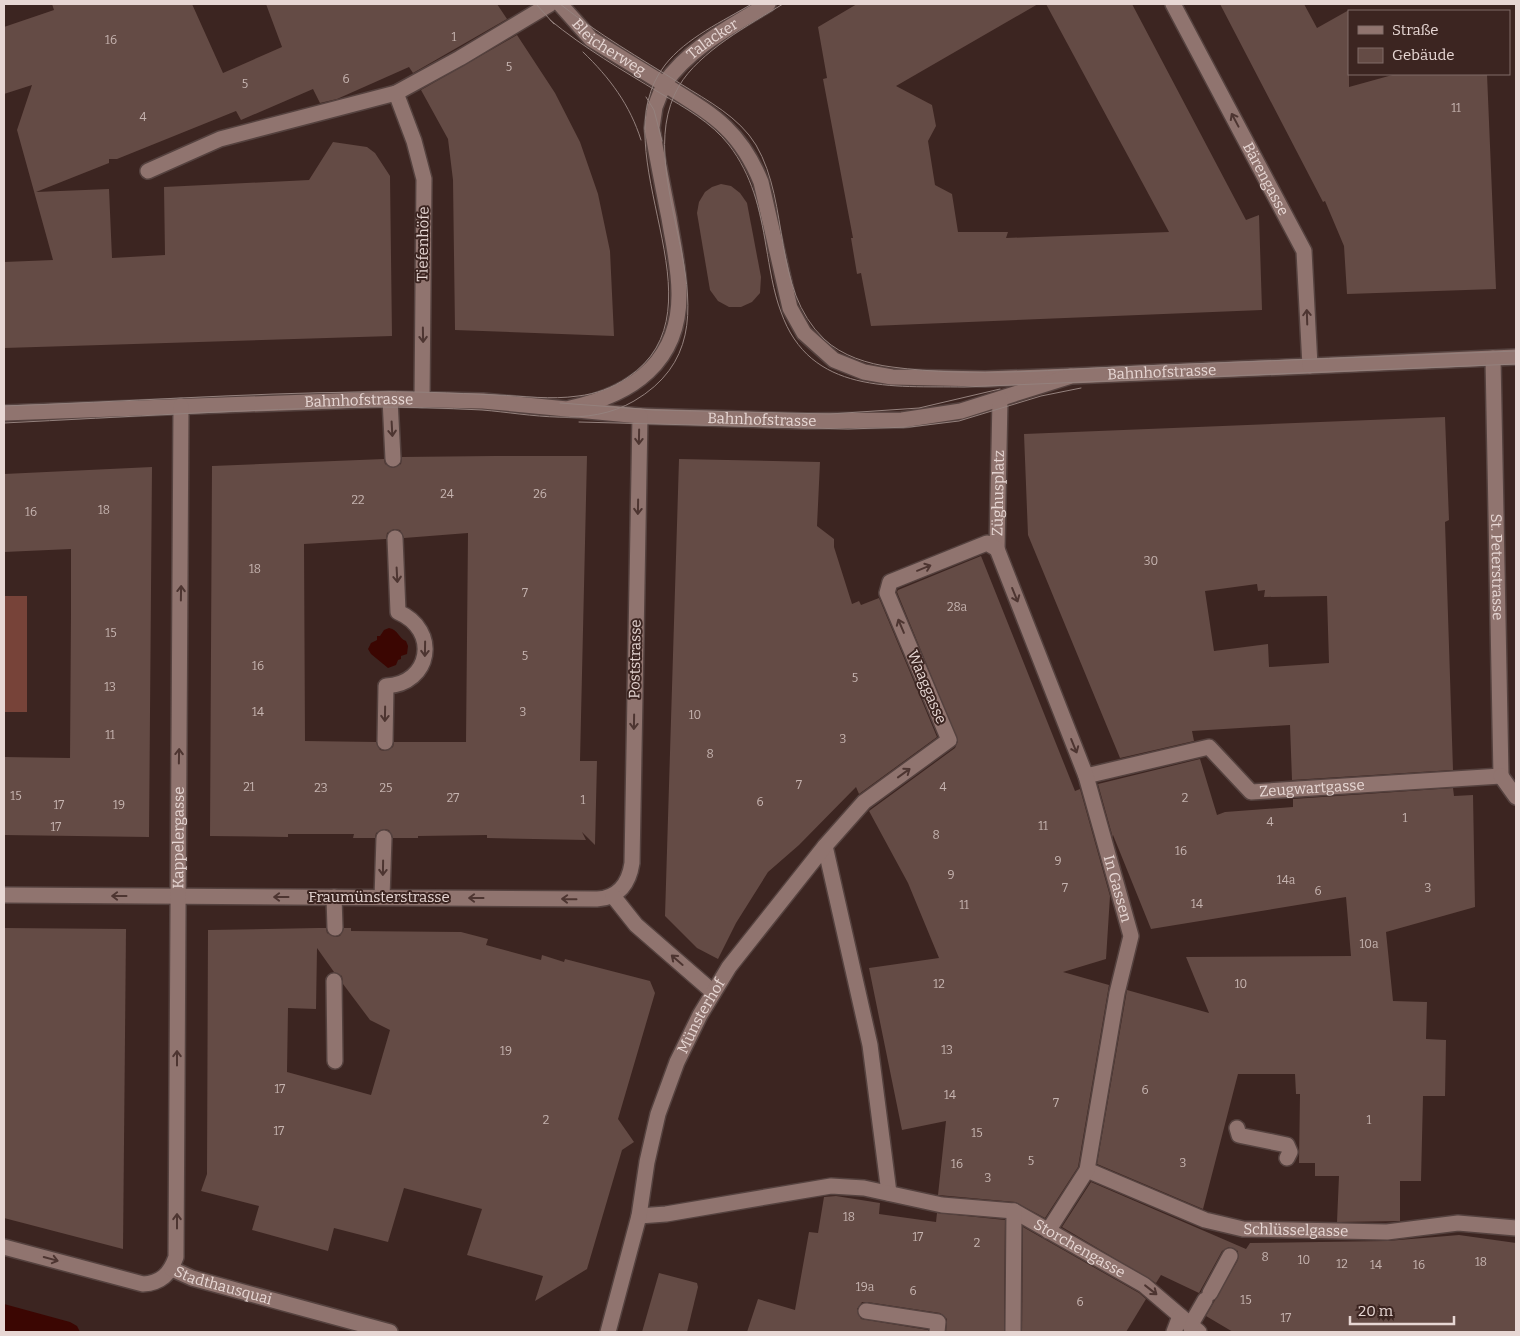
<svg xmlns="http://www.w3.org/2000/svg" width="1520" height="1336" viewBox="0 0 1520 1336" font-family="Bitter,serif">
<style>
.green{fill:#774339}
.water{fill:#3b0602}
.building{fill:#644b45;fill-rule:evenodd}
.lines{fill:none;stroke-linecap:round;stroke-linejoin:round}
.lane-casing{stroke:#55423f;stroke-width:18}
.street-casing{stroke:#55423f;stroke-width:18}
.lane{stroke:#90746f;stroke-width:15}
.street{stroke:#90746f;stroke-width:15}
.tram{stroke:#94817d;stroke-width:1}
.oneway{stroke:#4d3531}
.labels{text-anchor:middle;dominant-baseline:central;stroke-width:4;stroke-linejoin:round;paint-order:stroke}
.number-label{font-size:12px;fill:#c6b4b0}
.street-label{font-size:15px;fill:#e7d7d4;stroke:#3c2521}
</style>
<rect width="100%" height="100%" fill="#3c2521"/>
<rect class="green" x="4" y="596" width="23" height="116"/>
<g class="water">
<path d="M389,628C399,630 398,638 406,641L408,646L407,654L401,656V659L398,660L396,665L388,668L371,654L368,649L371,643L377,640V636H380L384,630Z"/>
<polygon points="4,1304 70,1322 77,1326 80,1332 4,1332"/>
</g>
<g class="building">
<polygon points="52,4 192,4 223,73 282,47 266,4 497,4 507,19 413,73 409,67 337,99 320,103 313,89 241,120 236,111 117,159 109,159 109,163 36,192 109,189 112,258 165,255 164,187 309,180 333,142 367,147 375,153 390,176 392,336 4,348 4,262 53,260 17,130 32,85 4,94 4,27 54,10"/>
<polygon points="857,4 1038,4 896,86 932,105 936,126 928,141 935,185 952,194 958,232 1008,232 1006,238 1169,232 1046,4 1132,4 1246,220 1259,215 1262,310 871,326 861,273 857,274 851,238 853,238 823,79 827,78 818,27"/>
<polygon points="1220,4 1304,4 1317,28 1349,10 1349,87 1396,74 1487,74 1496,289 1347,294 1344,246 1325,201 1323,202"/>
<polygon points="517,35 555,93 580,142 598,194 610,251 614,336 455,330 453,180 448,139 421,90"/>
<polygon points="721,184 731,186 740,193 747,203 761,277 760,293 752,302 741,307 729,307 718,301 710,290 697,213 699,202 705,192 712,187"/>
<path d="M1445,417L1449,520L1445,522L1453,770L1292,780L1290,725L1192,731L1194,741L1120,758L1028,535L1024,434ZM1257,584L1258,591L1265,590L1264,597L1327,596L1329,663L1269,667L1268,644L1214,651L1205,591Z"/>
<path d="M494,456H587L580,761H597L595,845L582,832L586,840L487,838V835L418,836V838H393L389,830L384,829L376,833L375,838H353L354,834H288V837L210,836L212,466L384,459L385,464L393,468L401,464L402,457ZM394,529L400,530L404,538L468,533L466,742H394L393,747L385,751L380,750L376,742L305,741L304,544L386,539L387,533Z"/>
<polygon points="679,459 820,462 817,526 834,539 834,547 852,604 859,601 861,605 879,598 937,737 859,794 856,787 799,845 768,872 736,923 718,959 697,948 665,916"/>
<polygon points="152,467 149,837 4,835 4,757 70,758 71,613 71,549 4,552 4,474"/>
<polygon points="981,556 1075,791 1080,789 1110,896 1106,959 1063,972 1109,985 1078,1167 1045,1218 1015,1202 938,1195 946,1121 902,1130 869,968 939,958 908,883 869,811 955,748 958,741 897,592 898,590"/>
<polygon points="1200,759 1217,815 1225,812 1293,807 1293,799 1453,788 1454,796 1473,795 1475,907 1386,932 1393,1001 1427,1002 1426,1039 1446,1040 1445,1096 1423,1096 1421,1181 1400,1181 1400,1221 1337,1222 1339,1176 1315,1176 1315,1163 1299,1163 1300,1094 1296,1094 1295,1074 1238,1074 1203,1209 1097,1164 1127,990 1209,1013 1186,957 1351,956 1346,897 1151,929 1113,835 1113,838 1098,784"/>
<polygon points="4,928 126,929 123,1249 4,1218"/>
<path d="M318,928H326L327,933L335,937L340,936L344,928H351V931L461,932L488,939L486,945L541,960L542,955L564,962L565,959L650,981L655,993L618,1119L634,1142L622,1150L587,1269L535,1301L543,1276L467,1255L482,1209L404,1188L388,1242L334,1228L328,1251L252,1230L259,1206L201,1191L207,1174L208,930ZM317,948L334,972L342,976L343,984L370,1020L390,1030L371,1095L287,1072L288,1008L316,1009Z"/>
<polygon points="1091,1182 1246,1249 1250,1243 1387,1241 1459,1235 1516,1243 1516,1332 1233,1332 1206,1316 1238,1260 1238,1251 1229,1247 1222,1251 1199,1293 1161,1275 1156,1283 1062,1227"/>
<polygon points="836,1196 880,1203 879,1214 936,1222 937,1213 1005,1220 1004,1332 946,1332 947,1319 940,1313 867,1302 862,1302 857,1309 861,1319 928,1330 928,1332 747,1332 758,1299 795,1310 809,1232 818,1233 824,1197"/>
<polygon points="1023,1227 1139,1293 1146,1299 1126,1332 1022,1332"/>
<polygon points="659,1273 697,1283 698,1287 687,1332 642,1332"/>
</g>
<g class="lines">
<g class="lane-casing">
<g id="lane">
<polyline points="396,93 414,141 424,179 422,400"/>
<polyline points="148,171 220,139 396,93 460,58 550,4"/>
<polyline points="390,399 393,459"/>
<path d="M570,408C632,395 680,362 679,293C679,267 673,243 669,218C663,188 657,158 652,128L655,107L664,84C711,114 739,128 761,182L790,308L804,333L834,360L864,372L892,377L985,379L1071,376"/>
<path id="s1" d="M640,416L805,421L902,420L961,411L1071,376L1310,366"/>
<path id="s2" d="M997,549L1000,399"/>
<path d="M385,742L386,686C431,684 440,630 398,612L395,538"/>
<polyline points="334,897 335,928"/>
<polyline points="382,897 384,838"/>
<polyline points="334,981 335,1061"/>
<polyline points="866,1311 938,1322 937,1332"/>
</g>
</g>
<g class="street-casing">
<g id="street">
<path id="s3" d="M560,4L591,39L664,84C690,47 730,27 768,4"/>
<path id="s4" d="M1173,4L1304,251L1310,366L1516,357"/>
<path id="s5" d="M1493,358L1501,776"/>
<path id="s6" d="M4,413L390,399L483,401L640,416L632,863C629,883 619,898 597,899L4,895"/>
<path id="s7" d="M1086,776L1209,747L1251,792L1501,776"/>
<polyline points="1501,776 1516,797"/>
<polyline points="825,846 870,1045 889,1193"/>
<polyline points="613,896 636,925 713,992"/>
<polyline points="1237,1128 1239,1135 1243,1136 1287,1145 1290,1152 1287,1158"/>
<path id="s8" d="M1087,1170L1205,1220L1243,1229L1387,1232L1458,1223L1516,1228"/>
<path id="s9" d="M639,1216L666,1214L831,1186L864,1188L942,1205L1014,1211L1144,1285L1199,1332"/>
<path id="s10" d="M4,1247L143,1284C161,1283 170,1274 176,1257L181,406"/>
<path id="s11" d="M172,1269L192,1278L390,1332"/>
<polyline points="1210,1293 1230,1256"/>
<polyline points="1190,1326 1205,1300"/>
<path id="s12" d="M608,1332L639,1216L647,1162L658,1114L677,1062L700,1015L729,967L825,846L864,802L949,740L887,593L890,582L987,543L997,549L1086,776L1131,936L1117,993L1087,1170L1048,1231"/>
<polyline points="1013,1332 1014,1211"/>
<polyline points="1174,1332 1180,1316"/>
</g>
</g>
<use href="#lane" class="lane"/>
<use href="#street" class="street"/>
<g class="tram">
<polyline points="536,4 554,24"/>
<path d="M560,4C598,34 640,58 681,84C708,101 739,117 756,145C791,205 771,288 824,339C842,356 868,364 892,367C974,378 1059,369 1141,366C1266,361 1391,356 1516,351"/>
<path d="M550,20C584,48 622,70 660,93C685,108 711,122 729,145C752,175 760,209 766,246C770,268 773,291 781,312C810,395 893,386 964,387L1516,364"/>
<polyline points="584,28 620,63"/>
<path d="M583,52C610,78 630,105 641,140"/>
<polyline points="646,97 654,110 662,141"/>
<polyline points="560,403 654,410 830,414 919,408 1000,389"/>
<path d="M4,406C123,402 243,393 363,392C408,391 452,393 497,395C523,396 551,400 578,396C596,394 612,388 627,378C732,308 597,152 665,65C686,38 723,21 752,4"/>
<polyline points="579,422 848,429 910,427 959,421 1041,396 1081,388"/>
<path d="M4,423C126,417 248,409 370,407C408,407 444,408 482,410C531,414 588,428 634,401C757,329 623,182 679,86C699,52 750,24 783,4"/>
</g>
</g>
<defs><path id="oneway-shaft" d="M-6 0H5M1.5-3L5.5 0L1.5 3" fill="none" stroke-width="1.6" stroke-linecap="round" stroke-linejoin="round" transform="scale(1.25)"/></defs>
<g class="oneway">
<use href="#oneway-shaft" transform="translate(1235 120) rotate(-118)"/>
<use href="#oneway-shaft" transform="translate(1307 317) rotate(-92)"/>
<use href="#oneway-shaft" transform="translate(423 335) rotate(89)"/>
<use href="#oneway-shaft" transform="translate(392 429) rotate(87)"/>
<use href="#oneway-shaft" transform="translate(639 437) rotate(91)"/>
<use href="#oneway-shaft" transform="translate(638 507) rotate(91)"/>
<use href="#oneway-shaft" transform="translate(924 568) rotate(-22)"/>
<use href="#oneway-shaft" transform="translate(397 575) rotate(87)"/>
<use href="#oneway-shaft" transform="translate(181 593) rotate(-89)"/>
<use href="#oneway-shaft" transform="translate(1015 595) rotate(68)"/>
<use href="#oneway-shaft" transform="translate(901 626) rotate(-113)"/>
<use href="#oneway-shaft" transform="translate(425 649) rotate(91)"/>
<use href="#oneway-shaft" transform="translate(385 714) rotate(91)"/>
<use href="#oneway-shaft" transform="translate(634 722) rotate(91)"/>
<use href="#oneway-shaft" transform="translate(1074 746) rotate(68)"/>
<use href="#oneway-shaft" transform="translate(179 756) rotate(-89)"/>
<use href="#oneway-shaft" transform="translate(904 773) rotate(-36)"/>
<use href="#oneway-shaft" transform="translate(383 868) rotate(91)"/>
<use href="#oneway-shaft" transform="translate(119 896) rotate(-180)"/>
<use href="#oneway-shaft" transform="translate(281 897) rotate(-180)"/>
<use href="#oneway-shaft" transform="translate(476 898) rotate(-180)"/>
<use href="#oneway-shaft" transform="translate(569 899) rotate(-179)"/>
<use href="#oneway-shaft" transform="translate(677 960) rotate(-139)"/>
<use href="#oneway-shaft" transform="translate(177 1058) rotate(-90)"/>
<use href="#oneway-shaft" transform="translate(177 1221) rotate(-90)"/>
<use href="#oneway-shaft" transform="translate(51 1259) rotate(15)"/>
<use href="#oneway-shaft" transform="translate(1151 1290) rotate(38)"/>
</g>
<g class="labels">
<g class="number-label">
<text x="454" y="37">1</text>
<text x="111" y="40">16</text>
<text x="509" y="67">5</text>
<text x="346" y="79">6</text>
<text x="245" y="84">5</text>
<text x="1456" y="108">11</text>
<text x="143" y="117">4</text>
<text x="447" y="494">24</text>
<text x="540" y="494">26</text>
<text x="358" y="500">22</text>
<text x="104" y="510">18</text>
<text x="31" y="512">16</text>
<text x="1151" y="561">30</text>
<text x="255" y="569">18</text>
<text x="525" y="593">7</text>
<text x="957" y="607">28a</text>
<text x="111" y="633">15</text>
<text x="525" y="656">5</text>
<text x="258" y="666">16</text>
<text x="855" y="678">5</text>
<text x="110" y="687">13</text>
<text x="258" y="712">14</text>
<text x="523" y="712">3</text>
<text x="695" y="715">10</text>
<text x="110" y="735">11</text>
<text x="843" y="739">3</text>
<text x="710" y="754">8</text>
<text x="799" y="785">7</text>
<text x="249" y="787">21</text>
<text x="943" y="787">4</text>
<text x="321" y="788">23</text>
<text x="386" y="788">25</text>
<text x="16" y="796">15</text>
<text x="453" y="798">27</text>
<text x="1185" y="798">2</text>
<text x="583" y="800">1</text>
<text x="760" y="802">6</text>
<text x="59" y="805">17</text>
<text x="119" y="805">19</text>
<text x="1405" y="818">1</text>
<text x="1270" y="822">4</text>
<text x="1043" y="826">11</text>
<text x="56" y="827">17</text>
<text x="936" y="835">8</text>
<text x="1181" y="851">16</text>
<text x="1058" y="861">9</text>
<text x="951" y="875">9</text>
<text x="1286" y="880">14a</text>
<text x="1065" y="888">7</text>
<text x="1428" y="888">3</text>
<text x="1318" y="891">6</text>
<text x="1197" y="904">14</text>
<text x="964" y="905">11</text>
<text x="1369" y="944">10a</text>
<text x="939" y="984">12</text>
<text x="1241" y="984">10</text>
<text x="947" y="1050">13</text>
<text x="506" y="1051">19</text>
<text x="280" y="1089">17</text>
<text x="1145" y="1090">6</text>
<text x="950" y="1095">14</text>
<text x="1056" y="1103">7</text>
<text x="546" y="1120">2</text>
<text x="1369" y="1120">1</text>
<text x="279" y="1131">17</text>
<text x="977" y="1133">15</text>
<text x="1031" y="1161">5</text>
<text x="1183" y="1163">3</text>
<text x="957" y="1164">16</text>
<text x="988" y="1178">3</text>
<text x="849" y="1217">18</text>
<text x="918" y="1237">17</text>
<text x="977" y="1243">2</text>
<text x="1265" y="1257">8</text>
<text x="1304" y="1260">10</text>
<text x="1481" y="1262">18</text>
<text x="1342" y="1264">12</text>
<text x="1376" y="1265">14</text>
<text x="1419" y="1265">16</text>
<text x="865" y="1287">19a</text>
<text x="913" y="1291">6</text>
<text x="1246" y="1300">15</text>
<text x="1080" y="1302">6</text>
<text x="1286" y="1318">17</text>
</g>
<g class="street-label">
<text stroke="none"><textPath href="#s3" startOffset="199">Talacker</textPath></text>
<text stroke="none"><textPath href="#s3" startOffset="66">Bleicherweg</textPath></text>
<text stroke="none"><textPath href="#s4" startOffset="198">Bärengasse</textPath></text>
<text transform="translate(423 244) rotate(-89)">Tiefenhöfe</text>
<text stroke="none"><textPath href="#s1" startOffset="528">Bahnhofstrasse</textPath></text>
<text stroke="none"><textPath href="#s6" startOffset="355">Bahnhofstrasse</textPath></text>
<text stroke="none"><textPath href="#s1" startOffset="122">Bahnhofstrasse</textPath></text>
<text stroke="none"><textPath href="#s2" startOffset="56">Züghusplatz</textPath></text>
<text stroke="none"><textPath href="#s5" startOffset="209">St. Peterstrasse</textPath></text>
<text transform="translate(635 659) rotate(-89)">Poststrasse</text>
<text transform="translate(927 687) rotate(67)">Waaggasse</text>
<text stroke="none"><textPath href="#s7" startOffset="249">Zeugwartgasse</textPath></text>
<text stroke="none"><textPath href="#s10" startOffset="609">Kappelergasse</textPath></text>
<text stroke="none"><textPath href="#s12" startOffset="1354">In Gassen</textPath></text>
<text x="379" y="897">Fraumünsterstrasse</text>
<text stroke="none"><textPath href="#s12" startOffset="331">Münsterhof</textPath></text>
<text stroke="none"><textPath href="#s8" startOffset="220">Schlüsselgasse</textPath></text>
<text stroke="none"><textPath href="#s9" startOffset="455">Storchengasse</textPath></text>
<text stroke="none"><textPath href="#s11" startOffset="54">Stadthausquai</textPath></text>
</g>
</g>
<rect width="1520" height="1336" fill="none" stroke="#e7d7d4" stroke-width="10"/>
<rect x="1348" y="10" width="162" height="65" fill="#3c2521" stroke="#806c69"/>
<rect x="1358" y="26" width="25" height="8" fill="#90746f" stroke="#806c69"/>
<text x="1392" y="35" font-size="15" fill="#e7d7d4">Straße</text>
<rect x="1358" y="48" width="25" height="15" fill="#644b45" stroke="#806c69"/>
<text x="1392" y="60" font-size="15" fill="#e7d7d4">Gebäude</text>
<path d="M1350 1316v8h104v-8" fill="none" stroke="#e7d7d4" stroke-width="2.5"/>
<text x="1358" y="1316" font-size="15" fill="#e7d7d4" stroke="#3c2521" stroke-width="4" paint-order="stroke">20 m</text>
</svg>
